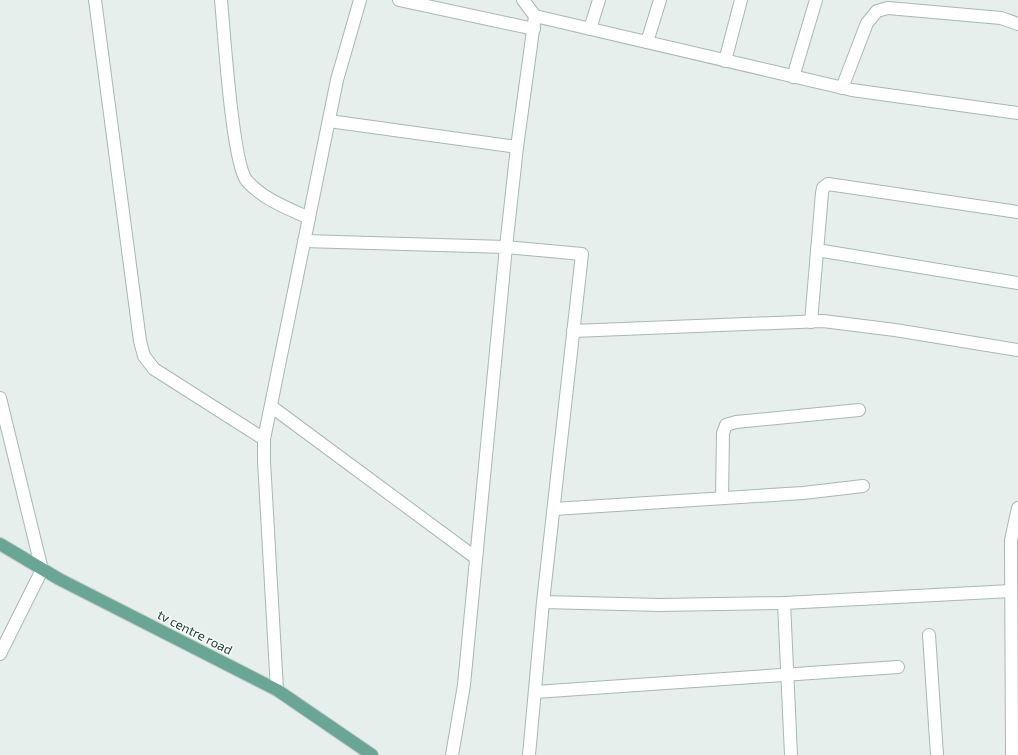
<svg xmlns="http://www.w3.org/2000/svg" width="1018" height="755" viewBox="0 0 1018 755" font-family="'Exo 2',sans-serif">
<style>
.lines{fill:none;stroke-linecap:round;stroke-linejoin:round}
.minor-casing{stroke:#a8b8b2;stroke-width:14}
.major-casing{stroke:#c2cac8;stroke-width:14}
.minor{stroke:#fff;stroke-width:12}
.major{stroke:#6aa596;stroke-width:12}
.labels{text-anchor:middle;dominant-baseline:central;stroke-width:3;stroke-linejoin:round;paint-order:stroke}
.street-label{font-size:13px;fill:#24423a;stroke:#f7fbf9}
</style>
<rect width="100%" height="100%" fill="#e6efeb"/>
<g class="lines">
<g class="minor-casing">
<g id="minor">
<polyline points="95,0 140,341 144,356 154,369 264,439"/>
<path d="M221,0C224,30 232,164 247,181C263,199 287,208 309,218"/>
<polyline points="399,0 534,29"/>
<polyline points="523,0 535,16"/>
<polyline points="590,29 599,0"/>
<polyline points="647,42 660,0"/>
<polyline points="725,61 741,0"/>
<polyline points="793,77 816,0"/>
<polyline points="842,88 867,23 877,11 888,8 1001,18 1018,24"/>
<polyline points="329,121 517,147"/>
<polyline points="304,241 506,247 464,685 452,755"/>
<polyline points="817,250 1018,283"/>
<polyline points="811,322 822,193 823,188 828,184 1018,212"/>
<polyline points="573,331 823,321 895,330 1018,350"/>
<polyline points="0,398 42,570 0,654"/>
<polyline points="272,407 476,558"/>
<polyline points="722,498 723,433 726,425 736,422 859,410"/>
<polyline points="554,509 803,493 863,486"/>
<polyline points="543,602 660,605 784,603 1011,591"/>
<polyline points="784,603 791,755"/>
<polyline points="929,635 937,755"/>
<polyline points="277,690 264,461 264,439 337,80 360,0"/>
<polyline points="535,692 898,667"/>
<polyline points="529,755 543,602 582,254 506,247 517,147 535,16 852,90 1018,113"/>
<polyline points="1012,755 1011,540 1018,508"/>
</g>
</g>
<g class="major-casing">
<polyline id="major" points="0,544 59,579 277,690 372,755"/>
</g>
<use href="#minor" class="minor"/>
<use href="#major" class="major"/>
</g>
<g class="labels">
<g class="street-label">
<text transform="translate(195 632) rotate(27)">tv centre road</text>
</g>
</g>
</svg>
